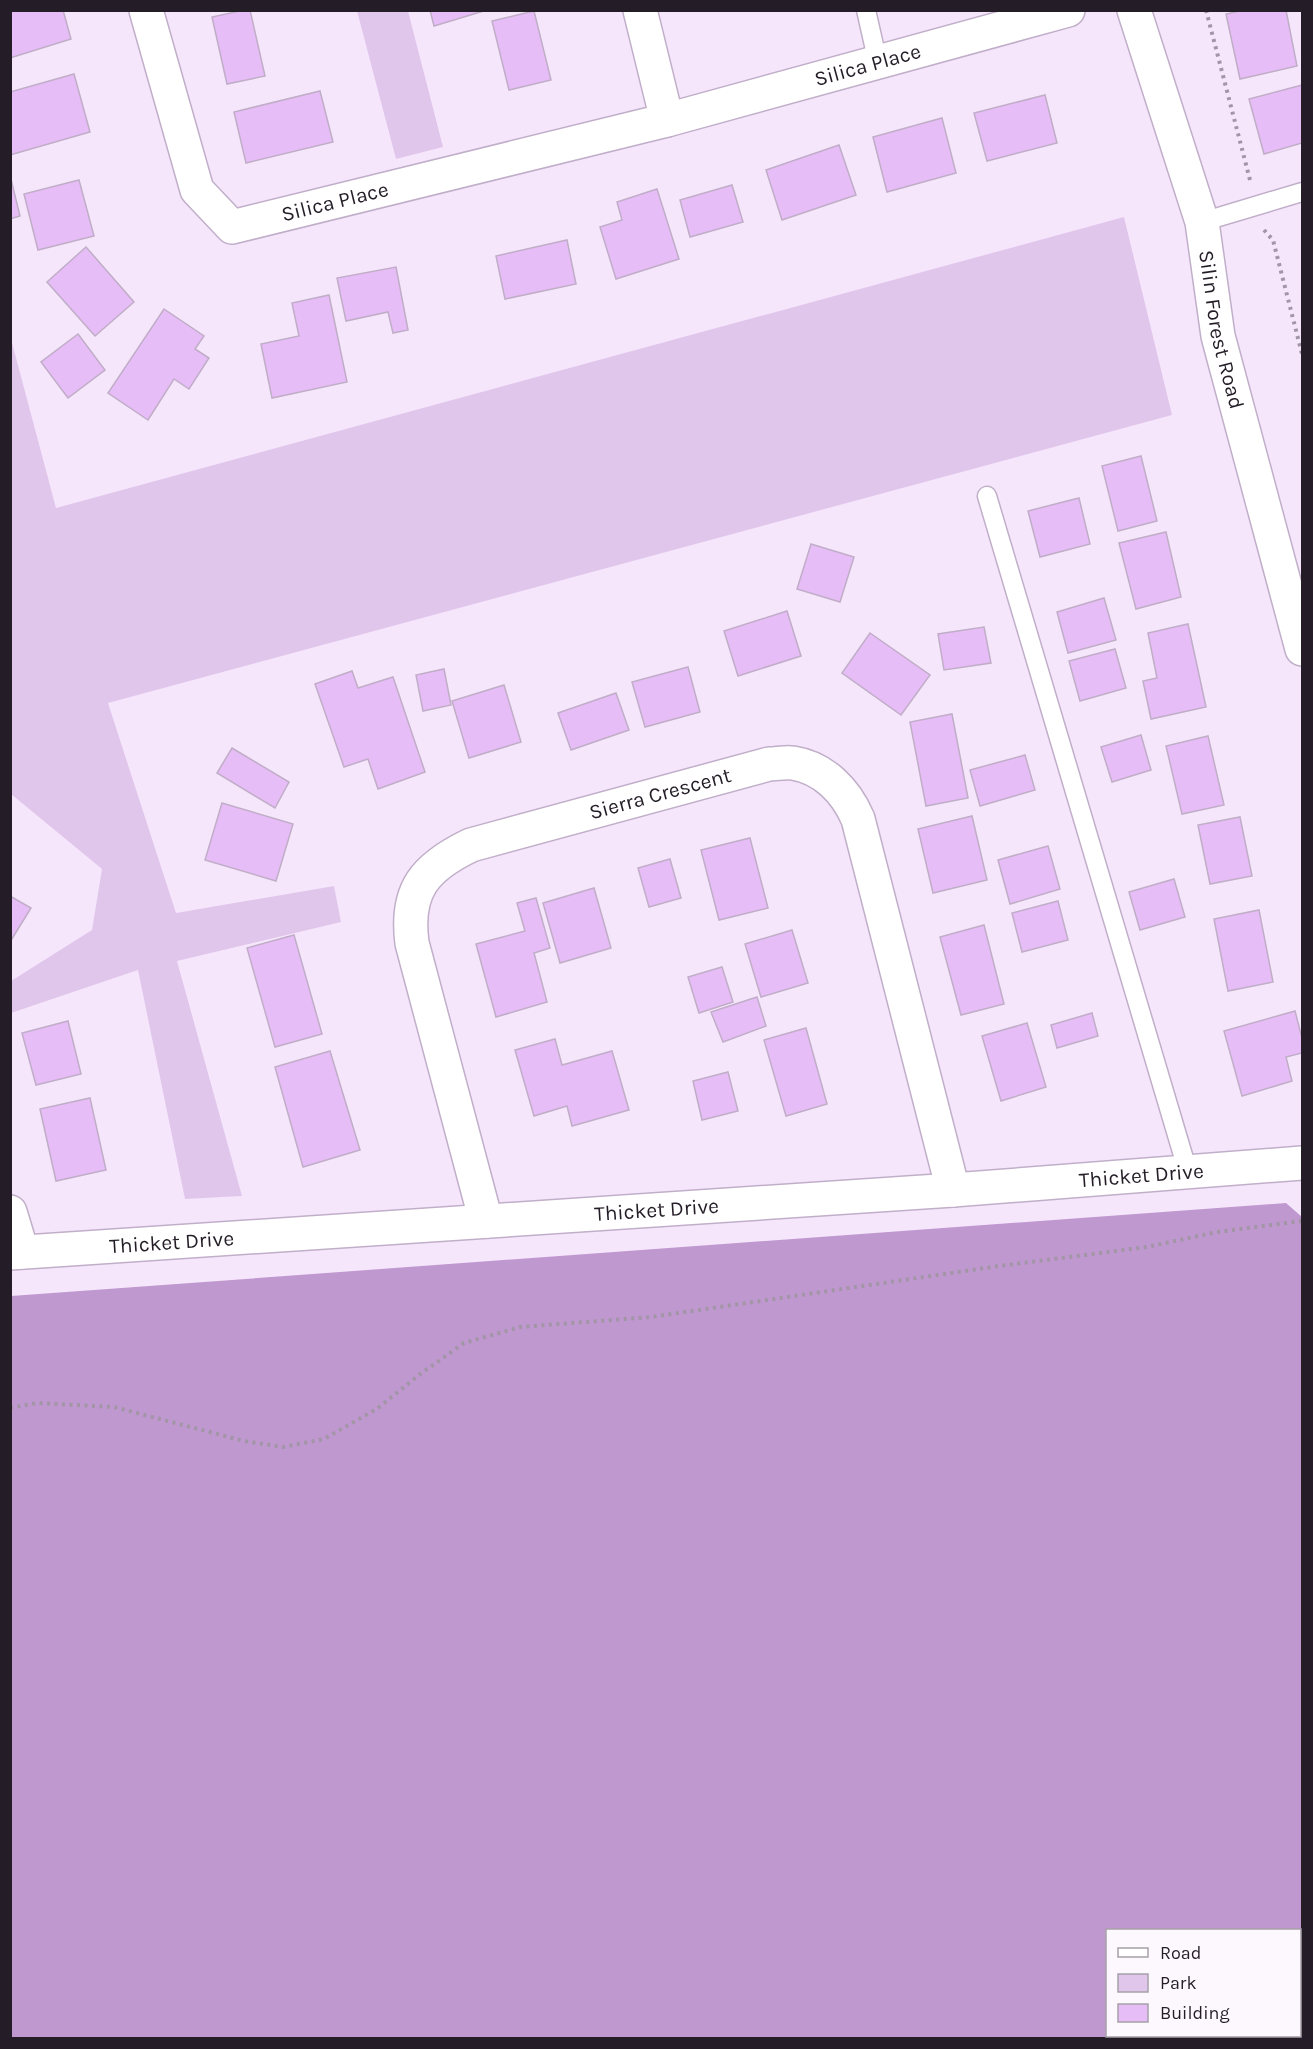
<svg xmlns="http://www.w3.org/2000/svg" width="1313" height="2049" viewBox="0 0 1313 2049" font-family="Karla,sans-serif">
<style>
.green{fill:#e1c6ec}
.forest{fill:#c098d0;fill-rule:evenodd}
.building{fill:#e7bdf7;stroke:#c0adc7;stroke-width:1.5}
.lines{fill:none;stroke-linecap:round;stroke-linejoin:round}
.lane-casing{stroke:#c1afc9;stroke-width:21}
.street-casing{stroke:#c1afc9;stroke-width:36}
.path{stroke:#a195a6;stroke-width:4;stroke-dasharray:3 4.5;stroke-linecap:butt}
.lane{stroke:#fff;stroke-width:18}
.street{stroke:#fff;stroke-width:33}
.labels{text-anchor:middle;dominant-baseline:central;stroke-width:4.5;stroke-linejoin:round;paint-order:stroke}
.street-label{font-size:21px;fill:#241d27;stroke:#fcf8fe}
</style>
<rect width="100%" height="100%" fill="#f6e6fc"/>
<g class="green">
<polygon points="357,11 408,11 443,147 396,159"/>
<polygon points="1124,217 1172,415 108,703 176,913 334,886 341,922 177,961 242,1196 185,1199 138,970 11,1013 11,981 92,930 102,869 11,794 11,339 56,508"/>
</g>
<path class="forest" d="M1286,1203L1302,1217V2038H11V1296ZM1108,1930H1300V2036H1108Z"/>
<g class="building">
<polygon points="10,10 63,10 71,39 10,58"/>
<polygon points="244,10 250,10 265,76 227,84 212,17"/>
<polygon points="430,10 487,10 434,26"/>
<polygon points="1244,10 1286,10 1297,66 1240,79 1226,14"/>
<polygon points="534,11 551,80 509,90 492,21"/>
<polygon points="74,74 90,132 10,155 10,92"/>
<polygon points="1302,85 1302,143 1264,154 1249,99"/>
<polygon points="320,91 333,142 246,163 234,112"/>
<polygon points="1045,95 1057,143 987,161 974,113"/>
<polygon points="942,118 956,173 887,192 873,137"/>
<polygon points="839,145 856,195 782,220 766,170"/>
<polygon points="10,175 20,216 10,219"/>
<polygon points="79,180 94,236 38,250 24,194"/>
<polygon points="732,185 743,222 690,237 680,200"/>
<polygon points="657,189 679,259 616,279 600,227 622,220 617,202"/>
<polygon points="567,240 576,284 505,299 496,256"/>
<polygon points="86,247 134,302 95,336 47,282"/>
<polygon points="396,267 408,330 393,333 388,312 346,321 337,278"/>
<polygon points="329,295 347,382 272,398 261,344 299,336 292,303"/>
<polygon points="164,309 204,336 195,349 209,358 189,389 174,379 148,420 108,393"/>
<polygon points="78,334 105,370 68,398 41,362"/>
<polygon points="1141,456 1157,521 1118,531 1102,466"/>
<polygon points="1079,498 1090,544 1040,557 1028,511"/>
<polygon points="1166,532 1181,597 1136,609 1119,543"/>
<polygon points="811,544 854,557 840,602 797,589"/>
<polygon points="1104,598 1116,640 1068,653 1057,612"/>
<polygon points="787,611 801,656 738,676 724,631"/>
<polygon points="1188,624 1206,707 1151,719 1143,681 1157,678 1148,633"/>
<polygon points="984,627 991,663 944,670 938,634"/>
<polygon points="870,633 930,675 901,715 842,673"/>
<polygon points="1115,649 1126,688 1080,701 1069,661"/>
<polygon points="688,667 700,712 645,727 632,682"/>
<polygon points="444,669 451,705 423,711 416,675"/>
<polygon points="352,671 358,688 393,677 425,772 378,789 368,759 344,767 315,684"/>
<polygon points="504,685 521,742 469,758 452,701"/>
<polygon points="616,693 629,730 571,750 558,713"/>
<polygon points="952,714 968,798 926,806 910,722"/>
<polygon points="1141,735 1151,770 1112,782 1101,747"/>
<polygon points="1208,736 1224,805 1182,814 1166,746"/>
<polygon points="232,748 289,782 275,808 217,773"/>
<polygon points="1025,755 1035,790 980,806 970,770"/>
<polygon points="222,803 293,824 276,881 205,860"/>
<polygon points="972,816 987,880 933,893 918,829"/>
<polygon points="1240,817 1252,876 1210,884 1198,825"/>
<polygon points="750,838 768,908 719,920 701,850"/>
<polygon points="1048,846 1060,889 1010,904 998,860"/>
<polygon points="670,859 681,898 649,907 638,868"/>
<polygon points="1174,879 1185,917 1140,930 1129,892"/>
<polygon points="594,888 611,948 560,963 543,903"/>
<polygon points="10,896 31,908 10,942"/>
<polygon points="536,898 550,948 534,953 547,1002 496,1017 476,944 525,931 517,903"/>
<polygon points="1058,901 1068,940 1022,952 1012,913"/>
<polygon points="1259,910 1273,982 1228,991 1214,919"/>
<polygon points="984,925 1004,1004 961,1015 940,937"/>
<polygon points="792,930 808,983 761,997 745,944"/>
<polygon points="294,935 322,1034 275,1047 247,948"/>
<polygon points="722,967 733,1002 699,1013 688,977"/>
<polygon points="757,997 766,1026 723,1042 711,1012"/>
<polygon points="1295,1011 1302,1038 1302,1053 1286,1057 1292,1081 1242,1096 1224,1031"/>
<polygon points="1092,1013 1098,1036 1057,1048 1051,1025"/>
<polygon points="68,1021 81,1074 36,1085 22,1033"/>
<polygon points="1027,1023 1046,1087 1001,1101 982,1036"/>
<polygon points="806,1028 827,1104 786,1116 764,1040"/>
<polygon points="555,1039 562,1065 612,1051 629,1110 572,1126 567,1106 534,1116 515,1050"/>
<polygon points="330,1051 360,1150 303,1167 275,1067"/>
<polygon points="728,1072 738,1111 702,1120 693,1081"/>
<polygon points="90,1098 106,1170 56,1181 40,1109"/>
</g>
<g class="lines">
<g class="lane-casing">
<g id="lane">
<polyline points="866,10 878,63"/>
<polyline points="1202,222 1302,192"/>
<polyline points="987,496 1188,1172"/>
</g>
</g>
<g class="street-casing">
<g id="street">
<path id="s1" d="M146,10L197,190L232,227L667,120L1068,10"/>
<polyline points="640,10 667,120"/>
<path id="s2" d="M1134,10L1202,222L1218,336L1302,649"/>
<polyline points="10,1212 22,1252"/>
<path id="s3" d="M486,1221L412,943C405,890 425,867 471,845L769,764C776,764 785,762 793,763C824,768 846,791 858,819L953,1190"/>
<path id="s4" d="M10,1253L953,1190L1302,1163"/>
</g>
</g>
<g class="path">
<polyline points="1206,10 1250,180"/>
<polyline points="1264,230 1273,240 1302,354"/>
<polyline points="10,1408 37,1403 114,1407 244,1441 283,1447 324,1439 378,1408 419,1375 464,1343 520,1327 651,1317 999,1266 1147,1247 1217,1232 1302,1221"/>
</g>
<use href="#lane" class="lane"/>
<use href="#street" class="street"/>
</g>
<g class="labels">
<g class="street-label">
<text stroke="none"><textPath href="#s1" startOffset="894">Silica Place</textPath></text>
<text stroke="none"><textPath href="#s1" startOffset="344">Silica Place</textPath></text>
<text stroke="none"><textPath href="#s2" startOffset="332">Silin Forest Road</textPath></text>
<text stroke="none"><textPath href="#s3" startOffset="609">Sierra Crescent</textPath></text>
<text stroke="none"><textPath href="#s4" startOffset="1134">Thicket Drive</textPath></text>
<text stroke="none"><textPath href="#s4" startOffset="648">Thicket Drive</textPath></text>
<text stroke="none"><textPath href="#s4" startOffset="162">Thicket Drive</textPath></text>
</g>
</g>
<rect width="1313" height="2049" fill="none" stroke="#241d27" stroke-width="24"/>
<rect x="1106" y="1929" width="195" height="108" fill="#fcf8fe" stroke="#a6a0a8" stroke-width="1.5"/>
<rect x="1118" y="1948" width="30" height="9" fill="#ffffff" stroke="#a6a0a8" stroke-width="1.5"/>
<text x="1160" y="1959" font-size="18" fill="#241d27">Road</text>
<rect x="1118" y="1974" width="30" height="18" fill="#e1c6ec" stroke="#a6a0a8" stroke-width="1.5"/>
<text x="1160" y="1989" font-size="18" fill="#241d27">Park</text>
<rect x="1118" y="2004" width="30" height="18" fill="#e7bdf7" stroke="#a6a0a8" stroke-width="1.5"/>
<text x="1160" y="2019" font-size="18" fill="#241d27">Building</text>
</svg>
